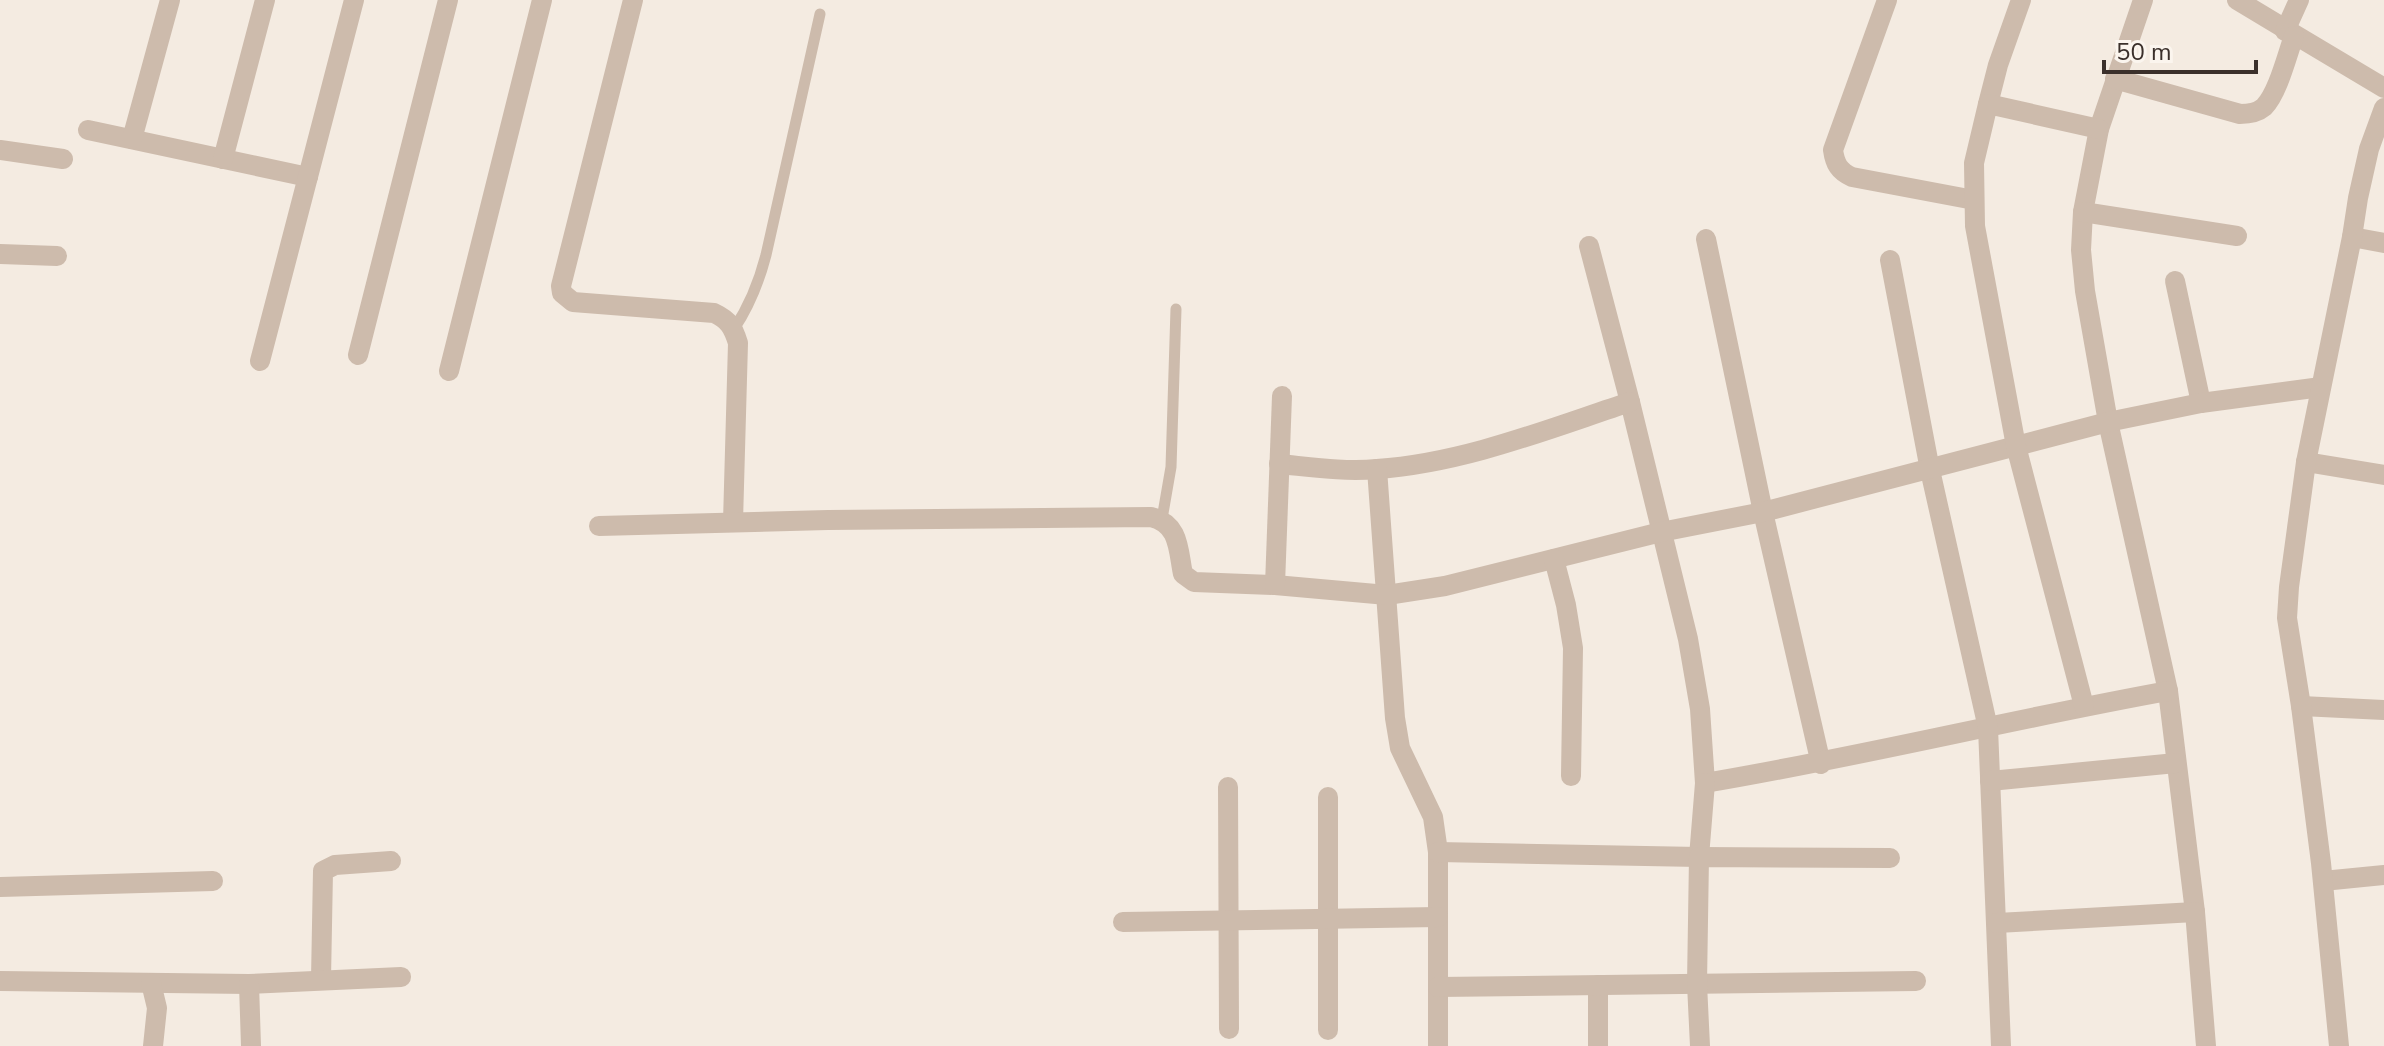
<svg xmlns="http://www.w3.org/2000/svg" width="2384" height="1046" viewBox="0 0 2384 1046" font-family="'Nunito Sans',sans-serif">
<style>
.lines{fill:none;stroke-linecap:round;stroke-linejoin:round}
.service{stroke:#cdbbac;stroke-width:11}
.minor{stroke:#cdbbac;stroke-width:20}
</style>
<rect width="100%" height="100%" fill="#f4ebe1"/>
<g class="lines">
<g class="service">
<path d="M734,329C750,305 759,282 766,255L820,14"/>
<polyline points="1162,519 1171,467 1176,309"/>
</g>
<g class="minor">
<path d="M633,0L561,286L562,293L573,302L714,313C729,320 733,327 738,343L733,522"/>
<path d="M1887,0L1833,150C1835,164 1839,171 1852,177L1974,200"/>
<polyline points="2143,0 2099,129 2083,212 2081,250 2085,291 2108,422 2168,691 2195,912 2206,1046"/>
<polyline points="2237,0 2384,88"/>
<polyline points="2285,31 2299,0"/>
<path d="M2115,79L2240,114C2249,114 2257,113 2264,107C2278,93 2287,55 2294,36"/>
<polyline points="1988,104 1998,65 2021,0"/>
<polyline points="88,130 308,177"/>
<polyline points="132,139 170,0"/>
<polyline points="0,150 63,159"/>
<polyline points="223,159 265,0"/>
<polyline points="2083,212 2237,236"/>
<polyline points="2352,237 2384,243"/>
<polyline points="1706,239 1763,512 1821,764"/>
<path d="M1589,246L1630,402L1688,639L1700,709L1705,783C1860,757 2013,719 2168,691"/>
<polyline points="0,254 57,256"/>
<polyline points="1890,260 1930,470 1988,728 2001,1046"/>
<polyline points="2175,281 2201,403"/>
<polyline points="358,355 448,0"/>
<polyline points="260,361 354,0"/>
<polyline points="449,371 542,0"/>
<polyline points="2306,462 2384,475"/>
<path d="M1279,464C1311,467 1344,472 1377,469C1464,463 1548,429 1630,402"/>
<polyline points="1377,469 1395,718 1400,748 1433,817 1438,852 1438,1046"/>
<path d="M599,526L828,520L1151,517C1180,524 1178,550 1183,574L1194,582L1275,585L1387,595L1445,586L1661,532L1763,512L2108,422L2201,403L2321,387"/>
<polyline points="1554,559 1566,605 1573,648 1571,776"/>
<polyline points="1275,585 1282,396"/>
<polyline points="2084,706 2016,446 1975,226 1974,163 1988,104 2099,129"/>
<polyline points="2301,706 2384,710"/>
<polyline points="1990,781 2176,763"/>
<polyline points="1228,787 1229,1029"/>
<polyline points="1328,797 1328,1030"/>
<polyline points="1438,852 1699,857 1705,783"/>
<polyline points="2323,881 2384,875"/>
<polyline points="0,887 213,881"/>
<polyline points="1123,922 1438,917"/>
<polyline points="1997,923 2195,912"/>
<polyline points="321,979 323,871 335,865 391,861"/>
<polyline points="0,981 249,984 401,977"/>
<polyline points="151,983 157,1008 153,1046"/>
<polyline points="249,984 251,1046"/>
<polyline points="1598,985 1598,1046"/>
<polyline points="1438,987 1916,981"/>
<polyline points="1700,1046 1697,984 1699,857 1890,858"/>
<polyline points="2339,1046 2321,863 2301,706 2287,618 2289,587 2306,462 2352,237 2358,198 2369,149 2384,108"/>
</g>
</g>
<path d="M2104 60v12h152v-12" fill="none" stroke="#3b302b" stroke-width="4"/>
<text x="2116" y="60" font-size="24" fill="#3b302b" stroke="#fbf5ee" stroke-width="6" paint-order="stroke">50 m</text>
</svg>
